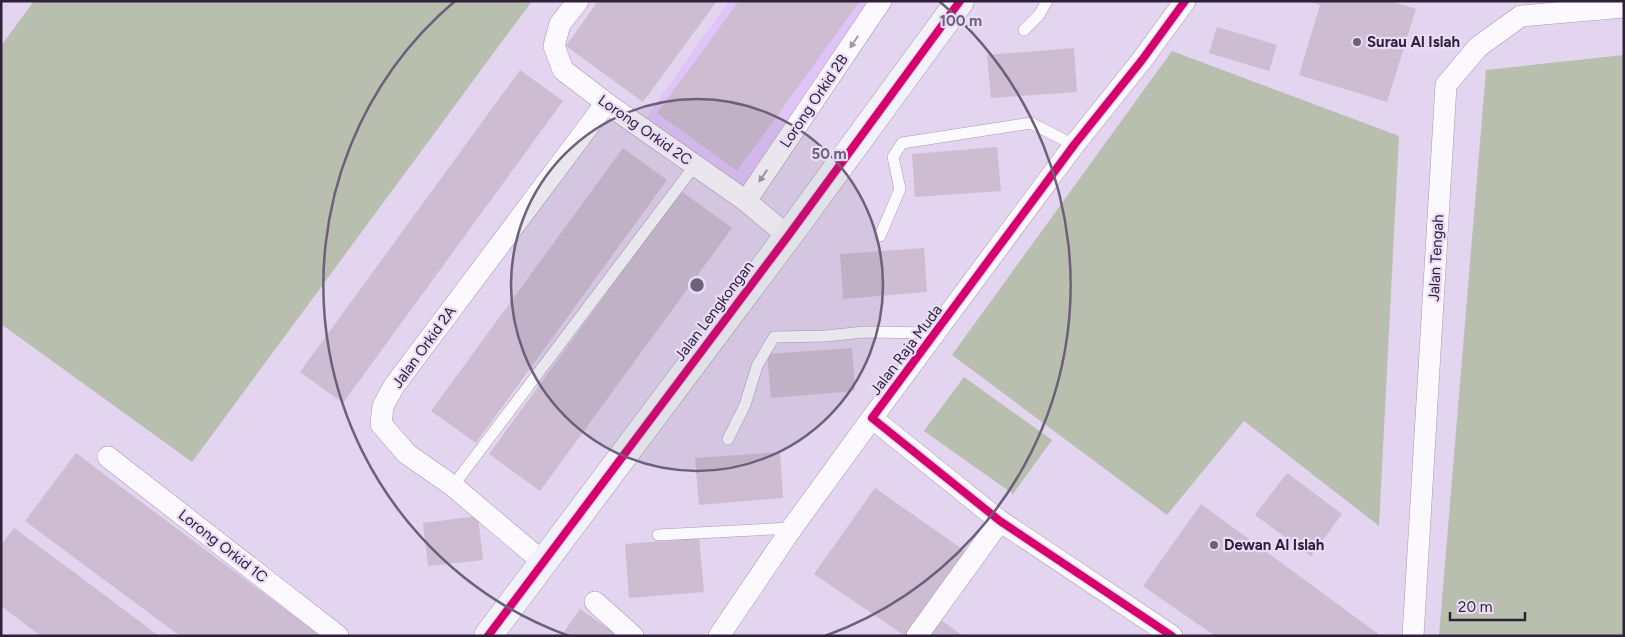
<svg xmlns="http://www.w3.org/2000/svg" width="1625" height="637" viewBox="0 0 1625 637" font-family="Figtree,sans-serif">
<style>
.built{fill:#e0c4f7}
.green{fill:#b8bfae}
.building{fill:#cdbcd2}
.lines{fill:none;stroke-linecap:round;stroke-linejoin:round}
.lane-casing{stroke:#a79ab1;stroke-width:12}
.street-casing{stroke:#a79ab1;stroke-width:22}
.secondary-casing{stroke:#a79ab1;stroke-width:29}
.lane{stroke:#fbf9fd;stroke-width:11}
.street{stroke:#fbf9fd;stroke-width:21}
.secondary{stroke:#f2f3f8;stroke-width:28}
.cycleway-casing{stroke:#eadcf6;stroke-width:11}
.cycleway{stroke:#d6006c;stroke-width:8}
.oneway{fill:#9f98a5}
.ring{fill:none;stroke:#6d6079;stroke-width:2.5}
.poi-dot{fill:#6d6079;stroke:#eadcf6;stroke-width:2}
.labels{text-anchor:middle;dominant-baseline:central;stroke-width:4.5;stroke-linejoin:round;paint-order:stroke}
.poi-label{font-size:15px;font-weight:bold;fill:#2e2139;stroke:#eadcf6;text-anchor:start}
.street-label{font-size:15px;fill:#2e2139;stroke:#eadcf6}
.centre{fill:#6d6079;stroke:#eadcf6;stroke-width:2.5}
.ring-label{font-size:15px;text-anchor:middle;font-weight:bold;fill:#6d6079;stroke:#eadcf6;stroke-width:4.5;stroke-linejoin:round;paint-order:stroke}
</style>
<rect width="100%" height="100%" fill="#e3d4ef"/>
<polygon class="built" points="729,1 871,1 747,191 644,120"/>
<g class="green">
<polygon points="34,1 532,1 192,462 1,324 1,46"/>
<polygon points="1172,51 1399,136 1379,526 1244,421 1167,515 952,355"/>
<polygon points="1624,55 1624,636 1439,636 1486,70"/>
<polygon points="964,377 1052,440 1013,494 924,431"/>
</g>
<g class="building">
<polygon points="598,1 717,1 643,102 566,46"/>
<polygon points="739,1 860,1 737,171 657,113"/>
<polygon points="1309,1 1390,1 1416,9 1387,102 1299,75 1320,5"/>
<polygon points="1217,27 1277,45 1269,71 1209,53"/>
<polygon points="1074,48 1077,92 991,98 987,55"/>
<polygon points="520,70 563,101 343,403 300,372"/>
<polygon points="997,147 1001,191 915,197 912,154"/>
<polygon points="623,148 667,180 476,443 431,411"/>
<polygon points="681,191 732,228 540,491 489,454"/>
<polygon points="924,248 927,292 843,299 840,254"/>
<polygon points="852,348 855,391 771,398 767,354"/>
<polygon points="780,452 783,498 699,505 695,458"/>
<polygon points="76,453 113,481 321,636 180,636 25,521"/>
<polygon points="1287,473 1342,514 1311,556 1255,515"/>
<polygon points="875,488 965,551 905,636 814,574"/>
<polygon points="1201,504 1377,633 1381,636 1215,636 1143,586"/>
<polygon points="478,516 483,560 428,566 423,523"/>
<polygon points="14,528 71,570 159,636 41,636 1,606 1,545"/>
<polygon points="699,538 704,592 629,598 625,544"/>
<polygon points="580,609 619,636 561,636"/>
<polygon points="941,620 963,636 930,636"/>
</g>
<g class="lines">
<g class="lane-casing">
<g id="lane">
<polyline points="1024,30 1039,15 1047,1"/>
<polyline points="880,236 900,189 893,157 902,143 1031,123 1074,145"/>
<polyline points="728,439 745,405 757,366 774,337 826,336 864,332 936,333"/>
<polyline points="453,486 695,165"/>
<polyline points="658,535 792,528"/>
</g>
</g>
<g class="street-casing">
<g id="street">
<polyline points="578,1 560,24 554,46 563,70 606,103 746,201 788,236"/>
<polyline points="746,201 881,1"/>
<polyline points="108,457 338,636"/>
<polyline points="543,562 453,486 407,454 381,424 383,406 394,386 606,103"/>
<polyline points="595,602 633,636"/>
<polyline points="719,636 792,528 872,418"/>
<polyline points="917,636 1000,521"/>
<polyline points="1172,636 1000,521 872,418 1074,145 1142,60 1185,1"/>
<polyline points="1413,636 1446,85 1478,47 1521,16 1624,7"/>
</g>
</g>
<g class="secondary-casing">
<polyline id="secondary" points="488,636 788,236 960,1"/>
</g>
<use href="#lane" class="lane"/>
<use href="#street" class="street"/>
<use href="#secondary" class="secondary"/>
<g class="cycleway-casing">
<g id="cycleway">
<polyline points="488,636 788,236 960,1"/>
<polyline points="1172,636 1000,521 872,418 1074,145 1142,60 1185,1"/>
</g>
</g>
<use href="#cycleway" class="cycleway"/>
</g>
<defs><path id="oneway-solid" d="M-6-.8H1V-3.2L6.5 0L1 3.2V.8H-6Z" transform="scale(1.25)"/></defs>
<g class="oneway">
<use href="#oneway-solid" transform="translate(854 42) rotate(124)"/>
<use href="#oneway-solid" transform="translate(763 176) rotate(124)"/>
</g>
<circle cx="697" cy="285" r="186" fill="#6d6079" fill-opacity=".12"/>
<g class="ring">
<circle cx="697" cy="285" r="186"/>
<path d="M569 636A373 373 0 0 1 455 1M939 1A373 373 0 0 1 825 636"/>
</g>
<g class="poi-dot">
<circle cx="1357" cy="42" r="5"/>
<circle cx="1214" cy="545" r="5"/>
</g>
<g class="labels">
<g class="poi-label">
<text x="1367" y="42">Surau Al Islah</text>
<text x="1224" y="545">Dewan Al Islah</text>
</g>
<g class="street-label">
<text transform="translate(814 101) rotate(-56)">Lorong Orkid 2B</text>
<text transform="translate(645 130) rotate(35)">Lorong Orkid 2C</text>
<text transform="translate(1436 258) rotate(-87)">Jalan Tengah</text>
<text transform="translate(714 311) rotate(-53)">Jalan Lengkongan</text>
<text transform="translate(424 347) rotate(-54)">Jalan Orkid 2A</text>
<text transform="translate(906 350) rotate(-53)">Jalan Raja Muda</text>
<text transform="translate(223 546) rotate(38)">Lorong Orkid 1C</text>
</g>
</g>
<circle cx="697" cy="285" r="8" class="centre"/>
<g class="ring-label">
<text x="961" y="26">100 m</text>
<text x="829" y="159">50 m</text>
</g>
<rect width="1625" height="637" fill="none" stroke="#2e2139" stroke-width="5"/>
<path d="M1450 612v8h75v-8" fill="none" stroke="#2e2139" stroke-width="2.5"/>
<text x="1458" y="612" font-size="15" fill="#2e2139" stroke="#eadcf6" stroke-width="4" paint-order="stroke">20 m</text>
</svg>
